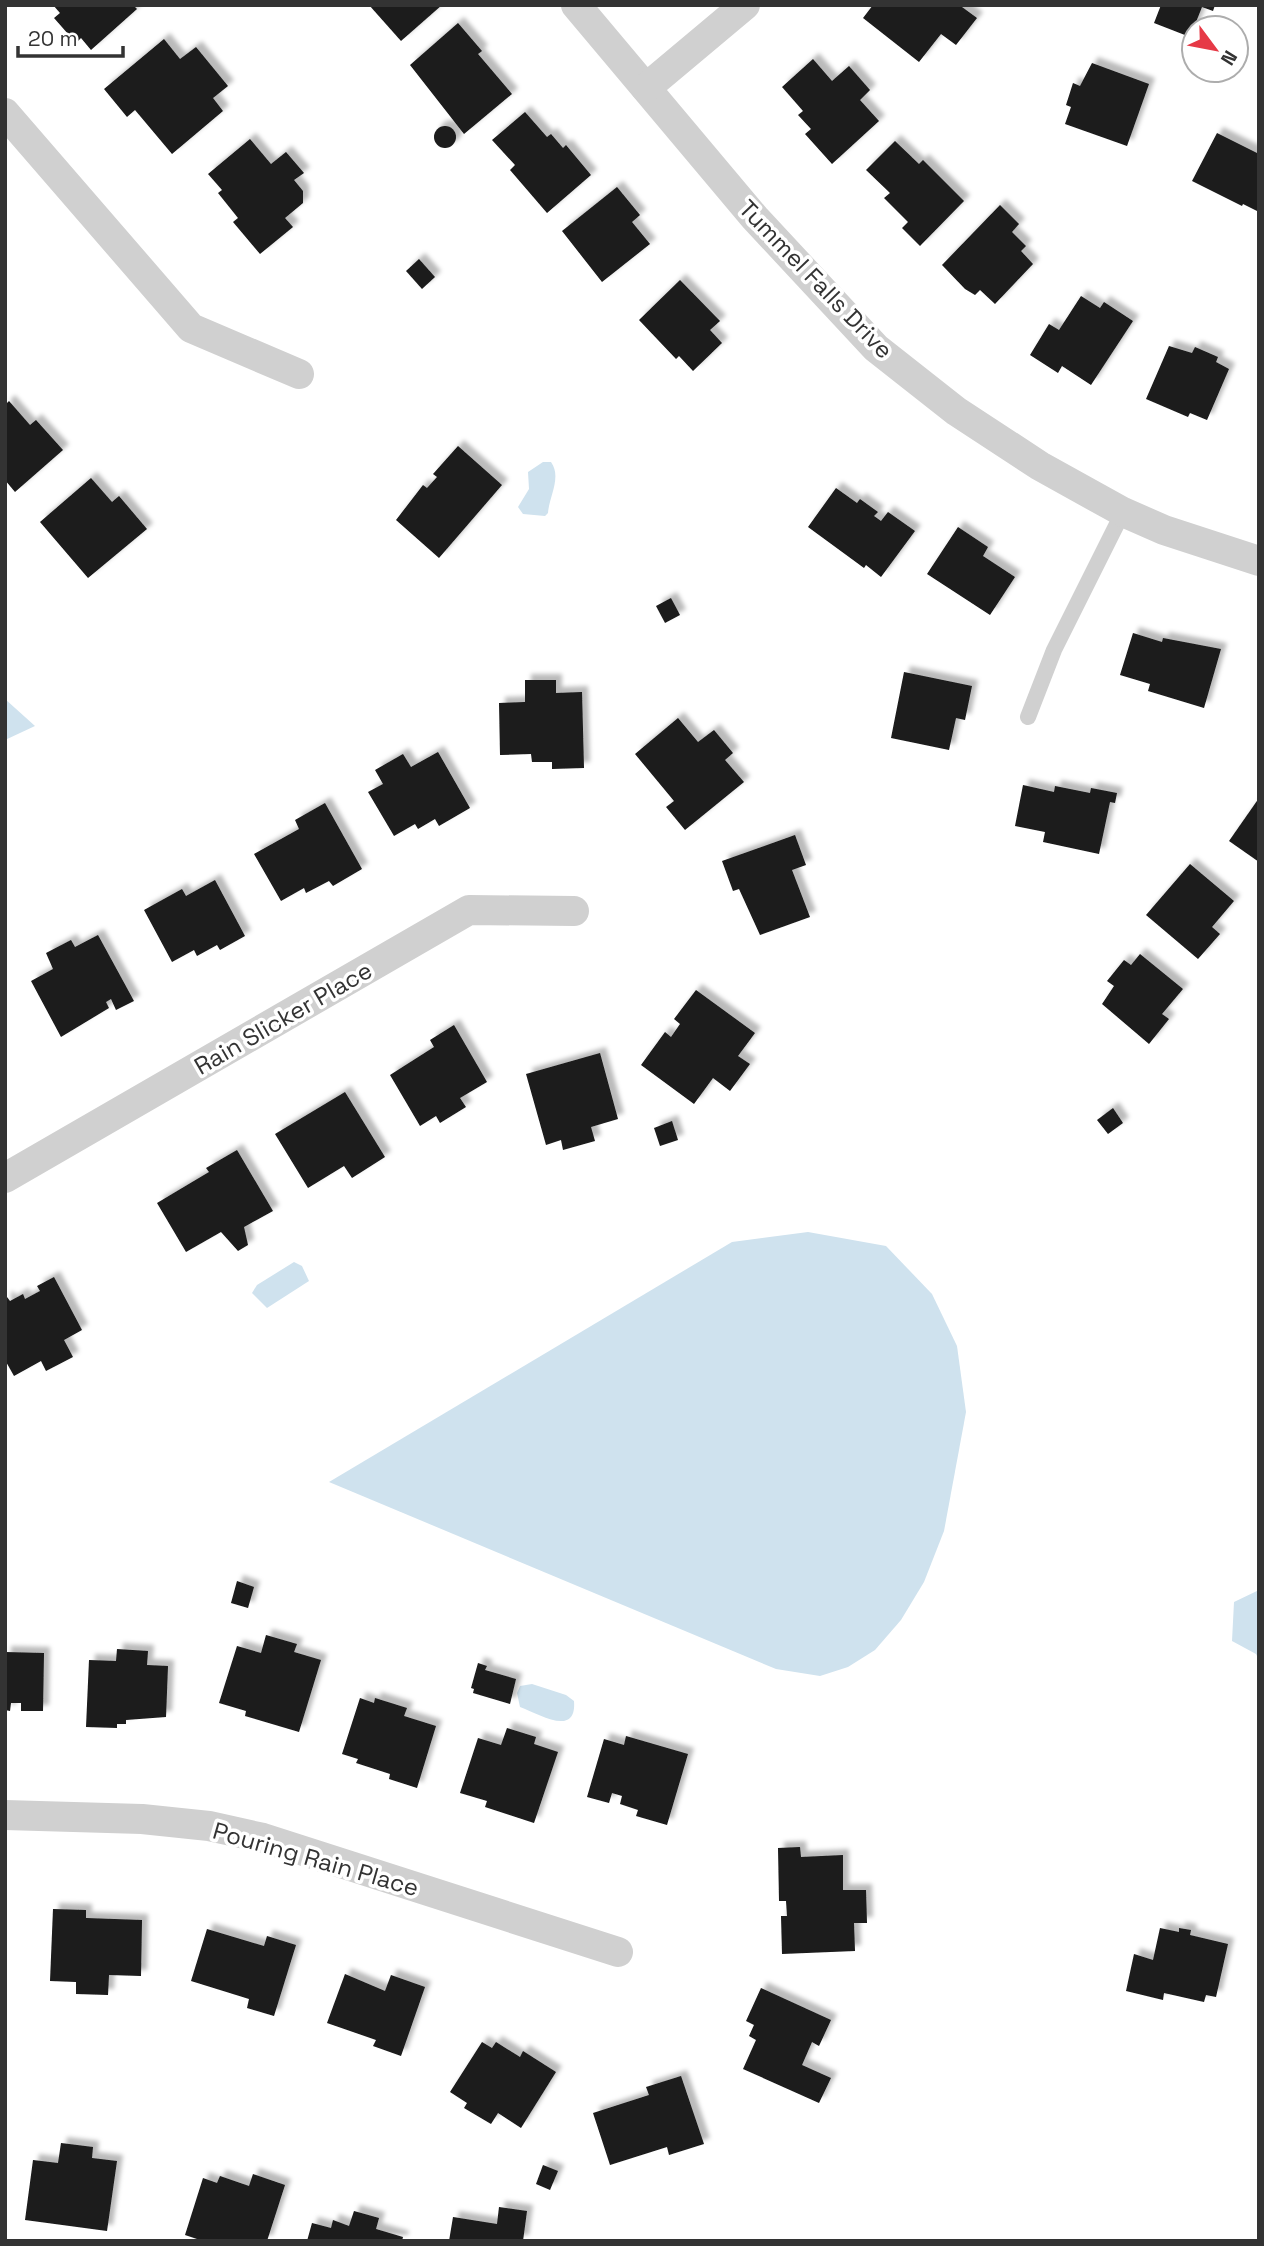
<svg xmlns="http://www.w3.org/2000/svg" width="1264" height="2246" viewBox="0 0 1264 2246" font-family="'Space Grotesk',sans-serif">
<style>
.water{fill:#cfe2ee}
.building{fill:#1a1a1a;filter:url(#shadow)}
.lines{fill:none;stroke-linecap:round;stroke-linejoin:round}
.service{stroke:#d0d0d0;stroke-width:16}
.minor{stroke:#d0d0d0;stroke-width:30}
.labels{text-anchor:middle;dominant-baseline:central;stroke-width:7;stroke-linejoin:round;paint-order:stroke}
.street-label{font-size:24px;fill:#333;stroke:#fff}
</style>
<defs>
<filter id="shadow"><feDropShadow dx="6" dy="-6" stdDeviation="2" flood-color="#0004"/></filter>
</defs>
<rect width="100%" height="100%" fill="#fff"/>
<g class="water">
<path d="M543,462H551C562,477 549,497 548,513L545,516L523,514L518,507L529,489L528,472Z"/>
<polygon points="5,699 35,726 5,740"/>
<polygon points="808,1232 886,1246 932,1294 957,1346 966,1412 944,1531 924,1582 901,1620 875,1650 848,1667 820,1676 776,1669 329,1482 732,1242"/>
<polygon points="294,1262 302,1266 309,1281 267,1308 252,1293 257,1285"/>
<polygon points="1259,1590 1259,1660 1256,1654 1232,1641 1234,1602"/>
<path d="M532,1684L566,1695L574,1701C577,1738 539,1714 520,1707L517,1693L520,1686Z"/>
</g>
<g class="building">
<polygon points="53,5 133,5 137,9 91,50 81,38 76,43 54,18 60,13"/>
<polygon points="369,5 442,5 401,41"/>
<polygon points="873,5 963,5 962,7 977,18 956,45 941,34 919,62 863,18"/>
<polygon points="1161,5 1215,5 1213,11 1202,7 1190,37 1154,23"/>
<polygon points="458,23 482,51 478,54 512,94 464,134 410,65"/>
<polygon points="164,39 180,59 196,47 228,86 213,98 223,111 172,154 135,110 127,117 104,89"/>
<polygon points="813,59 832,81 849,66 870,90 860,100 879,121 832,164 805,134 811,129 798,115 803,111 782,87"/>
<polygon points="1092,63 1149,84 1127,146 1065,124 1071,107 1066,105 1073,83 1080,86"/>
<polygon points="525,112 547,137 551,134 563,148 566,145 591,175 547,213 510,170 515,165 492,140"/>
<circle cx="445" cy="137" r="11"/>
<polygon points="1217,133 1259,154 1259,212 1243,204 1242,206 1192,181"/>
<polygon points="250,139 271,164 286,152 304,173 294,180 303,191 303,203 285,218 293,227 260,254 233,222 238,218 218,193 222,190 208,174"/>
<polygon points="895,141 919,164 923,160 964,201 920,246 902,228 908,222 884,198 890,193 866,170"/>
<polygon points="617,187 640,215 632,222 650,244 602,282 562,231"/>
<polygon points="1000,205 1019,224 1012,232 1026,246 1021,251 1033,264 995,304 980,290 975,295 965,289 942,265"/>
<polygon points="419,259 435,277 422,289 406,271"/>
<polygon points="680,280 720,321 710,330 722,343 693,371 679,356 676,359 639,320"/>
<polygon points="1081,296 1100,308 1104,302 1133,321 1091,385 1062,366 1058,373 1030,355 1049,324 1059,330"/>
<polygon points="1169,346 1192,353 1195,347 1218,357 1216,362 1229,369 1207,420 1190,413 1188,417 1146,399"/>
<polygon points="9,401 30,425 36,420 63,450 15,492 5,480 5,405"/>
<polygon points="458,446 502,485 439,558 396,520 423,485 427,488 437,477 433,474"/>
<polygon points="91,478 112,502 119,496 147,529 88,578 40,522"/>
<polygon points="836,488 857,503 860,499 878,512 874,516 881,521 888,512 915,531 881,577 866,565 864,568 808,527"/>
<polygon points="958,527 988,547 983,556 1015,577 990,615 927,574"/>
<polygon points="671,598 680,615 665,623 656,606"/>
<polygon points="1133,633 1162,642 1163,638 1221,649 1204,708 1148,691 1150,684 1120,675"/>
<polygon points="904,672 972,686 965,720 956,718 949,750 891,738"/>
<polygon points="525,680 556,680 556,693 582,692 584,768 552,769 552,762 532,762 531,754 500,755 499,703 525,702"/>
<polygon points="678,718 698,742 714,730 733,753 725,760 744,782 685,830 666,807 674,801 635,754"/>
<polygon points="438,752 470,808 439,826 435,819 418,829 415,824 394,836 368,792 383,784 375,770 403,754 411,767"/>
<polygon points="1023,785 1054,792 1055,786 1090,793 1091,788 1117,793 1115,803 1110,802 1099,854 1043,842 1045,832 1015,826"/>
<polygon points="1259,798 1259,862 1229,841"/>
<polygon points="325,803 362,869 333,886 329,881 306,893 304,888 281,901 254,854 299,829 295,820"/>
<polygon points="795,835 806,865 792,870 810,917 760,935 739,889 733,891 722,861"/>
<polygon points="1190,864 1234,901 1212,927 1220,934 1198,959 1146,915"/>
<polygon points="215,880 245,936 220,950 217,945 197,956 194,950 172,962 144,910 182,889 186,896"/>
<polygon points="98,935 134,1001 116,1010 111,999 106,1002 109,1008 61,1037 31,981 53,969 46,953 71,940 75,947"/>
<polygon points="1140,954 1183,989 1162,1014 1169,1019 1149,1044 1102,1004 1114,986 1107,981 1124,960 1131,965"/>
<polygon points="696,990 755,1033 738,1056 750,1064 730,1091 713,1078 694,1104 641,1065 665,1032 671,1037 680,1024 674,1019"/>
<polygon points="454,1025 487,1082 460,1098 466,1107 440,1123 436,1116 420,1126 390,1075 434,1047 430,1040"/>
<polygon points="600,1053 618,1119 591,1127 595,1141 563,1150 561,1140 546,1145 526,1074"/>
<polygon points="345,1092 385,1157 352,1178 344,1166 308,1188 275,1134"/>
<polygon points="1113,1108 1123,1123 1108,1134 1097,1120"/>
<polygon points="672,1121 678,1140 660,1146 654,1128"/>
<polygon points="237,1150 273,1211 244,1227 248,1245 238,1251 221,1232 186,1252 157,1203 209,1172 206,1168"/>
<polygon points="54,1277 82,1330 64,1340 73,1357 46,1371 41,1361 14,1376 5,1360 5,1298 7,1297 10,1301 23,1294 25,1299 40,1291 37,1286"/>
<polygon points="237,1581 254,1587 248,1608 231,1603"/>
<polygon points="266,1635 297,1644 294,1652 321,1660 299,1732 245,1716 246,1711 219,1703 237,1646 261,1653"/>
<polygon points="117,1649 148,1651 147,1665 168,1666 166,1717 126,1720 126,1724 117,1724 117,1728 86,1727 89,1660 116,1661"/>
<polygon points="5,1652 44,1653 43,1711 21,1711 21,1703 11,1703 10,1711 5,1710"/>
<polygon points="478,1663 487,1666 485,1670 516,1679 510,1704 473,1693 474,1689 471,1688"/>
<polygon points="360,1698 374,1703 375,1698 407,1708 404,1716 436,1726 417,1788 389,1779 390,1774 356,1763 358,1759 342,1754"/>
<polygon points="507,1728 536,1737 534,1744 558,1752 534,1823 485,1807 487,1801 460,1793 478,1738 501,1745"/>
<polygon points="626,1736 688,1754 667,1825 636,1816 638,1810 620,1804 622,1796 612,1793 609,1803 587,1797 604,1739 624,1745"/>
<polygon points="800,1847 801,1857 843,1855 843,1890 866,1890 867,1923 854,1923 855,1951 782,1954 781,1916 787,1916 786,1901 779,1901 778,1848"/>
<polygon points="53,1909 86,1910 86,1918 142,1920 141,1976 109,1975 108,1995 76,1994 76,1982 50,1981"/>
<polygon points="1160,1928 1179,1932 1179,1928 1191,1930 1190,1935 1228,1944 1216,1997 1206,1995 1204,2002 1164,1993 1163,2000 1126,1991 1134,1954 1153,1960"/>
<polygon points="207,1929 264,1946 267,1936 296,1945 274,2016 247,2008 249,1999 191,1981"/>
<polygon points="345,1974 385,1991 391,1975 425,1987 401,2056 373,2046 376,2040 327,2023"/>
<polygon points="761,1988 831,2020 819,2046 812,2042 802,2065 831,2078 819,2103 743,2069 756,2040 749,2036 754,2025 746,2021"/>
<polygon points="482,2042 492,2048 496,2042 520,2057 523,2051 556,2072 521,2128 498,2113 491,2124 464,2108 467,2103 450,2092"/>
<polygon points="681,2076 704,2144 669,2155 667,2147 610,2165 593,2113 649,2095 646,2087"/>
<polygon points="61,2143 93,2147 92,2158 117,2161 107,2231 25,2220 33,2160 58,2163"/>
<polygon points="543,2165 558,2171 550,2190 536,2184"/>
<polygon points="253,2174 285,2185 267,2241 203,2241 185,2235 203,2178 217,2183 220,2176 249,2186"/>
<polygon points="499,2207 527,2211 523,2241 449,2241 453,2217 497,2224"/>
<polygon points="354,2211 379,2218 376,2229 403,2237 402,2241 307,2241 312,2223 331,2228 333,2220 349,2226"/>
</g>
<g class="lines">
<polyline class="service" points="1028,717 1054,650 1123,512"/>
<g class="minor">
<polyline points="576,5 755,218 876,348 956,411 1040,466 1123,512 1164,530 1259,561"/>
<polyline points="646,88 745,5"/>
<polyline points="5,113 191,328 299,374"/>
<polyline points="5,1178 469,910 574,911"/>
<polyline points="5,1815 142,1819 209,1826 263,1838 618,1952"/>
</g>
</g>
<g class="labels">
<g class="street-label">
<text transform="translate(816 279) rotate(46)">Tummel Falls Drive</text>
<text transform="translate(283 1018) rotate(-30)">Rain Slicker Place</text>
<text transform="translate(316 1859) rotate(16)">Pouring Rain Place</text>
</g>
</g>
<rect width="1264" height="2246" fill="none" stroke="#333333" stroke-width="14"/>
<g transform="translate(1215 49) rotate(122)"><circle r="33" fill="#ffffff" stroke="#adadad" stroke-width="2"/>
<path d="M0-5L12 26L0 18L-12 26Z" fill="#e63946"/>
<text y="-10" font-size="19" font-weight="bold" text-anchor="middle" fill="#333333">N</text>
</g>
<path d="M18 46v10h105v-10" fill="none" stroke="#333333" stroke-width="3.5"/>
<text x="28" y="46" font-size="21" fill="#333333" stroke="#ffffff" stroke-width="5" paint-order="stroke">20 m</text>
</svg>
